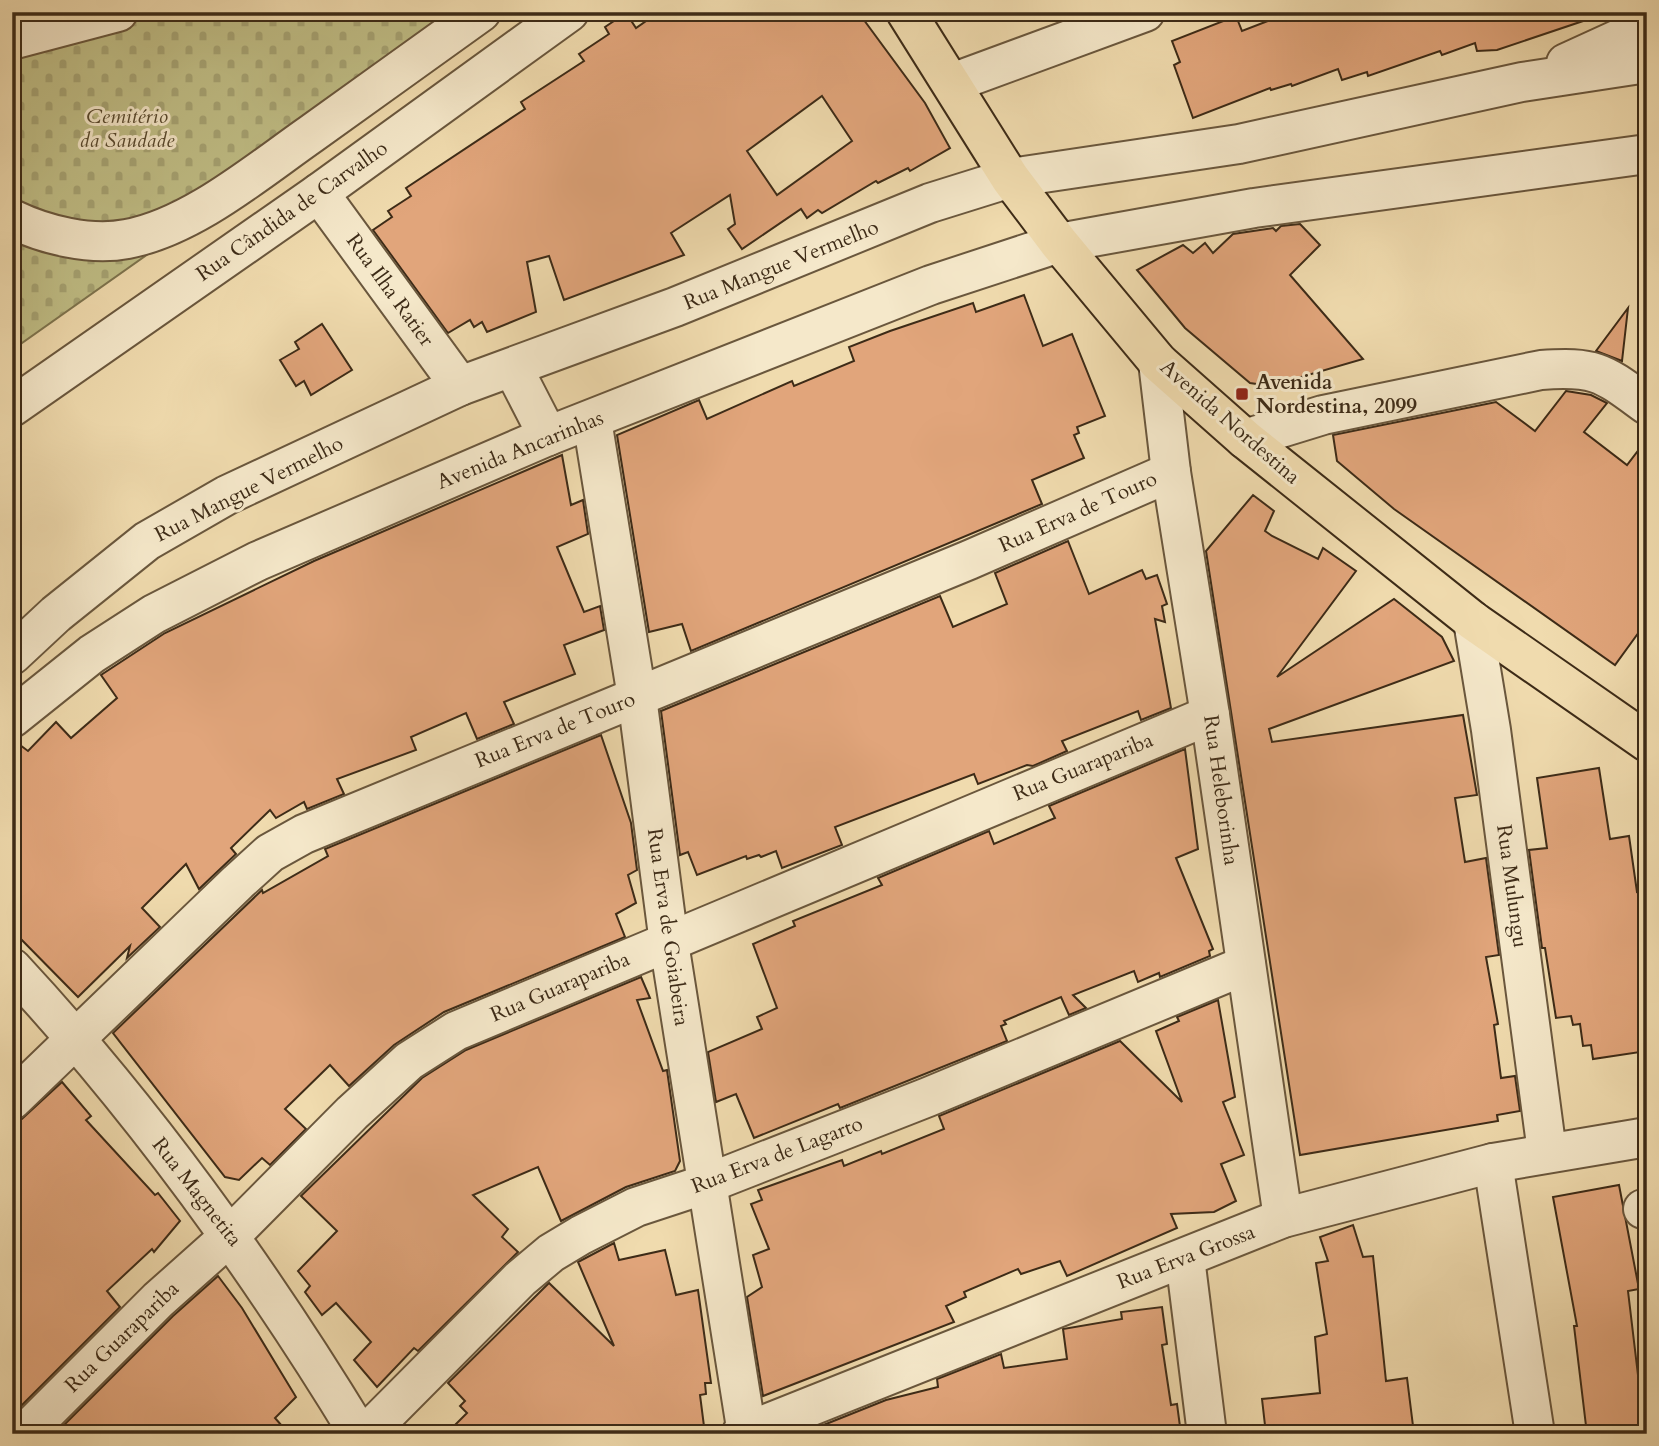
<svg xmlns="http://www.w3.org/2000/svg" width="1659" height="1446" viewBox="0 0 1659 1446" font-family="Cardo,serif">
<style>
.cemetery{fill:url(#cemetery-stones);stroke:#7e744e;stroke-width:2}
.building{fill:#e1a57b;stroke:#3d2b17;stroke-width:2;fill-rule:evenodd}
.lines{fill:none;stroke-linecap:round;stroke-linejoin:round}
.minor-casing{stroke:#6a573d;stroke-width:42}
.major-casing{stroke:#3d2b17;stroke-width:42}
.minor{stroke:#f5e8ca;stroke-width:38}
.major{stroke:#f0dbae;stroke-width:38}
.poi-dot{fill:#8f2418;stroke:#f5e8ca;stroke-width:2.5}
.labels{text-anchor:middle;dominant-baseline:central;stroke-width:6;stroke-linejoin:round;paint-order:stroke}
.park-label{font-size:21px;font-style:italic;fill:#57482d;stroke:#f5e8ca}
.street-label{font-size:21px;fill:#3d2b17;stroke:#f5e8ca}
.poi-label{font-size:21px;font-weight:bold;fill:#3d2b17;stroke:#f5e8ca;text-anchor:start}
</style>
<defs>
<pattern id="cemetery-stones" width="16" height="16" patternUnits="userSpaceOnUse" patternTransform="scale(1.75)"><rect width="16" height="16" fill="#c0be86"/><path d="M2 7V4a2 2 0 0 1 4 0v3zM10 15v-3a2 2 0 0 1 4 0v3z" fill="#a6a373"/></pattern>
</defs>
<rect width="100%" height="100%" fill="#f0dbae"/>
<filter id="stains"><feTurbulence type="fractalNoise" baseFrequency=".00286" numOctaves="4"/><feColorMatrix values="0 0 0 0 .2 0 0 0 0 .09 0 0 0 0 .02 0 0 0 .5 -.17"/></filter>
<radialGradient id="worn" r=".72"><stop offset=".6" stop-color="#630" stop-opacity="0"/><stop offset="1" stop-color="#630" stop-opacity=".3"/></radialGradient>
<polygon class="cemetery" points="12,12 491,12 12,350"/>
<g class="building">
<path d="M659,12H858L925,103L950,148L910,171L908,168L878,183L876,181L822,213L818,210L807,218L801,209L742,249L728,229L735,224L730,195L671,233L684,255L564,300L549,256L527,262L536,312L487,332L482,322L474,327L470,320L448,333L373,230L392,217L388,211L411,196L406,188L525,109L521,102L584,61L579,54L609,34L605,27L626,13L636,28ZM822,96L852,141L777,195L747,151Z"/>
<polygon points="1291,12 1594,12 1595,17 1497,50 1477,51 1475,43 1442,55 1440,51 1368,76 1367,72 1342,80 1338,69 1292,86 1291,84 1271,90 1270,88 1193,118 1174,65 1180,62 1172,41 1236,16 1242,31"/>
<polygon points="1300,224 1320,245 1290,275 1363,359 1270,386 1250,383 1185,328 1137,270 1183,245 1193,253 1205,243 1213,253 1233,234 1273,228 1276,231 1281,226"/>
<polygon points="1024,295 1043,346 1072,334 1105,416 1077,427 1079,433 1074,435 1084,458 1032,480 1042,504 691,651 682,624 649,632 617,435 699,400 707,419 792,381 794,386 854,361 849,347 890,331 973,303 976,312"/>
<polygon points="1628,308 1622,361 1596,351"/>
<polygon points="322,324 352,370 311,395 304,381 296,386 280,360 299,349 295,342"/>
<polygon points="1566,391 1591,395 1607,403 1584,432 1627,465 1647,439 1647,621 1615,665 1394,509 1337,461 1333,435 1496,402 1535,431"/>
<polygon points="562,455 571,505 583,500 588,534 557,547 584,612 600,606 604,630 564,645 575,674 504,702 514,724 477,739 466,713 411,737 416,750 337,779 344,794 307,809 304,802 276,818 270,810 231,848 236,854 199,889 186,864 142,908 160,927 127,958 130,946 78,997 12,930 12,739 28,751 56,722 71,738 117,698 101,675 165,633 314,561"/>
<polygon points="1253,495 1274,511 1265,531 1272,536 1318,559 1323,548 1356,571 1277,677 1394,599 1442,637 1454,661 1269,729 1272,742 1463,715 1477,795 1455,798 1465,862 1486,858 1499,955 1486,957 1498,1024 1494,1025 1501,1078 1515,1076 1520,1111 1497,1115 1498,1121 1300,1155 1206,551"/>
<polygon points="1068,541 1089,594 1142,570 1146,579 1157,575 1167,604 1162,606 1165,622 1155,619 1171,708 1141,720 1138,711 1062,741 1067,751 1033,766 1027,765 978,784 974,774 835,827 842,845 782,868 776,851 761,857 759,855 747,859 746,856 697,875 688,852 680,855 661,711 940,596 953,627 1007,604 995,573"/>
<polygon points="601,735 631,823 637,870 628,875 636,903 616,914 625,937 444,1012 394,1045 349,1086 330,1065 285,1109 306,1129 270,1165 262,1158 239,1180 225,1177 113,1033 262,890 263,893 328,856 325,849"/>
<polygon points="1185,749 1198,849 1176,858 1213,949 1209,951 1210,956 1160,977 1159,973 1138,982 1134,971 1073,995 1086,1008 1069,1015 1061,997 1004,1021 1006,1024 1001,1026 1007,1041 840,1108 838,1104 754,1138 736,1094 716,1102 708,1052 762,1029 757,1017 777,1008 753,944 795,926 793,921 882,885 878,878 989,831 994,844 1055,818 1049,806"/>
<polygon points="1599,768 1610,839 1629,836 1637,892 1647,890 1647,1051 1593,1059 1591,1045 1583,1046 1580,1024 1573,1025 1571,1016 1556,1018 1545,948 1542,948 1529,850 1547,848 1537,778"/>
<polygon points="641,977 650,998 637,1000 663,1071 667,1070 680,1161 675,1171 626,1187 561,1221 538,1167 473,1195 508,1229 502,1237 518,1252 418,1351 414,1348 377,1387 354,1360 371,1342 336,1303 322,1315 305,1292 310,1286 298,1271 337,1231 301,1196 422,1078 466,1050"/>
<polygon points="1218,1000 1235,1097 1223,1102 1244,1155 1221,1164 1236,1201 1214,1212 1171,1214 1177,1228 1067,1276 1060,1261 1021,1274 1018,1269 964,1292 966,1297 946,1306 954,1322 763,1396 747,1297 762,1287 753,1255 769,1249 751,1204 762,1200 758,1190 842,1160 844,1166 881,1151 882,1154 944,1129 939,1116 1120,1041 1182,1102 1156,1031 1179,1021 1177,1017"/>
<polygon points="62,1082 91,1116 86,1120 155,1195 158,1193 180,1221 154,1252 152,1249 107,1291 120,1307 12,1415 12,1128"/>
<polygon points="1619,1185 1639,1289 1628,1291 1645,1434 1587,1434 1574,1326 1577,1326 1553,1197"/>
<polygon points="1353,1225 1363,1257 1373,1256 1386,1381 1407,1378 1414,1434 1266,1434 1262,1399 1320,1393 1315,1337 1327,1334 1316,1263 1328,1261 1320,1237"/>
<polygon points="614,1243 619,1260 665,1250 676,1295 698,1290 711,1383 705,1383 706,1394 700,1395 705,1434 446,1434 467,1413 460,1406 465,1401 448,1383 549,1283 614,1346 578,1262"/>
<polygon points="218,1276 242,1308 296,1397 275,1418 289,1434 55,1434 173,1316"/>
<polygon points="1162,1307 1167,1344 1162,1345 1171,1405 1177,1404 1181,1434 801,1434 886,1400 938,1387 937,1379 1001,1354 1004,1368 1067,1359 1063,1329 1122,1319 1121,1312"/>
</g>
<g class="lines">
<g class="minor-casing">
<g id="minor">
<polyline points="12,40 118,12"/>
<polyline points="1566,63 1647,26"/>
<polyline points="952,83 1145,12"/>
<polyline points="319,193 460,386"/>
<path d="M12,219C45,235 90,246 127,239C192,227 258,171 311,134C368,93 424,53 481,12"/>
<polyline points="1158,362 1171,472 1210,715 1283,1218"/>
<polyline points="513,368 548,436"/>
<polyline points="12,407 319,193 569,12"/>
<polyline points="592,420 637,697 669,943 747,1434"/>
<path d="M1245,439L1323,415L1541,370C1597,366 1603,373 1647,405"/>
<polyline points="1473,621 1491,730 1547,1152"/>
<polyline points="12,655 56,614 147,541 227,495 460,386 675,307 930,203 1010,178 1239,144 1522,82 1647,63"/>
<polyline points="12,718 92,654 154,614 258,561 548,436 931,285 1059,243 1254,208 1647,154"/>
<path d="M12,968C145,1111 258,1268 359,1434"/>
<polyline points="12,1100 238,882 270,853 304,834 969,560 1171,472"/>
<polyline points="1493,1163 1535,1434"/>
<polyline points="1643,1209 1647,1208"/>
<polyline points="1185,1258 1207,1434"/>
<polyline points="24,1434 158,1300 231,1235 352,1113 409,1061 456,1031 1210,715"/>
<polyline points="366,1434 520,1279 551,1253 581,1235 636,1207 706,1184 928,1097 1246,965"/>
<polyline points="741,1434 1283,1218 1493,1163 1647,1137"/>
</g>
</g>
<g class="major-casing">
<polyline id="major" points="906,12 1010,178 1059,243 1158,362 1245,439 1473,621 1647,742"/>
</g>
<use href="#minor" class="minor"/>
<use href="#major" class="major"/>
</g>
<rect class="poi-dot" x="1235" y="387" width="14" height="14" rx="3.5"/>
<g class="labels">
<g class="park-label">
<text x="127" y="116">Cemitério<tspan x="127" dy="24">da Saudade</tspan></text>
</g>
<g class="street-label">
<text transform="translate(292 211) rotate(-35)">Rua Cândida de Carvalho</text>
<text transform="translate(781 265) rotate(-22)">Rua Mangue Vermelho</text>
<text transform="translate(390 290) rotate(54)">Rua Ilha Ratier</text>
<text transform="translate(1230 422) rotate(41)">Avenida Nordestina</text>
<text transform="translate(520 450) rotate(-22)">Avenida Ancarinhas</text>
<text transform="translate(249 489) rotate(-27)">Rua Mangue Vermelho</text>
<text transform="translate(1078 512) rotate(-24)">Rua Erva de Touro</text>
<text transform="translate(555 730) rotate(-22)">Rua Erva de Touro</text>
<text transform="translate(1083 767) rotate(-22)">Rua Guarapariba</text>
<text transform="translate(1221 790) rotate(82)">Rua Heleborinha</text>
<text transform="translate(1512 886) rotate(82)">Rua Mulungu</text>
<text transform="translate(668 927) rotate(82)">Rua Erva de Goiabeira</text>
<text transform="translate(560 987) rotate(-23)">Rua Guarapariba</text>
<text transform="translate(777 1155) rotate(-21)">Rua Erva de Lagarto</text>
<text transform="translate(197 1192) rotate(52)">Rua Magnetita</text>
<text transform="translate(1186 1257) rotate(-21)">Rua Erva Grossa</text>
<text transform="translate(122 1337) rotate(-44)">Rua Guarapariba</text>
</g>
<g class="poi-label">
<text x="1256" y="382">Avenida<tspan x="1256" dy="24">Nordestina, 2099</tspan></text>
</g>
</g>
<rect width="1659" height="1446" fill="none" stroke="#f0dbae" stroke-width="42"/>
<rect x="14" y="14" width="1631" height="1418" fill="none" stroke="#3d2b17" stroke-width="3.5"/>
<rect x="21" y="21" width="1617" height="1404" fill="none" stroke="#3d2b17" stroke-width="2"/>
<rect width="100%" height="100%" filter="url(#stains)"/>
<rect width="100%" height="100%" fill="url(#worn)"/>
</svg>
